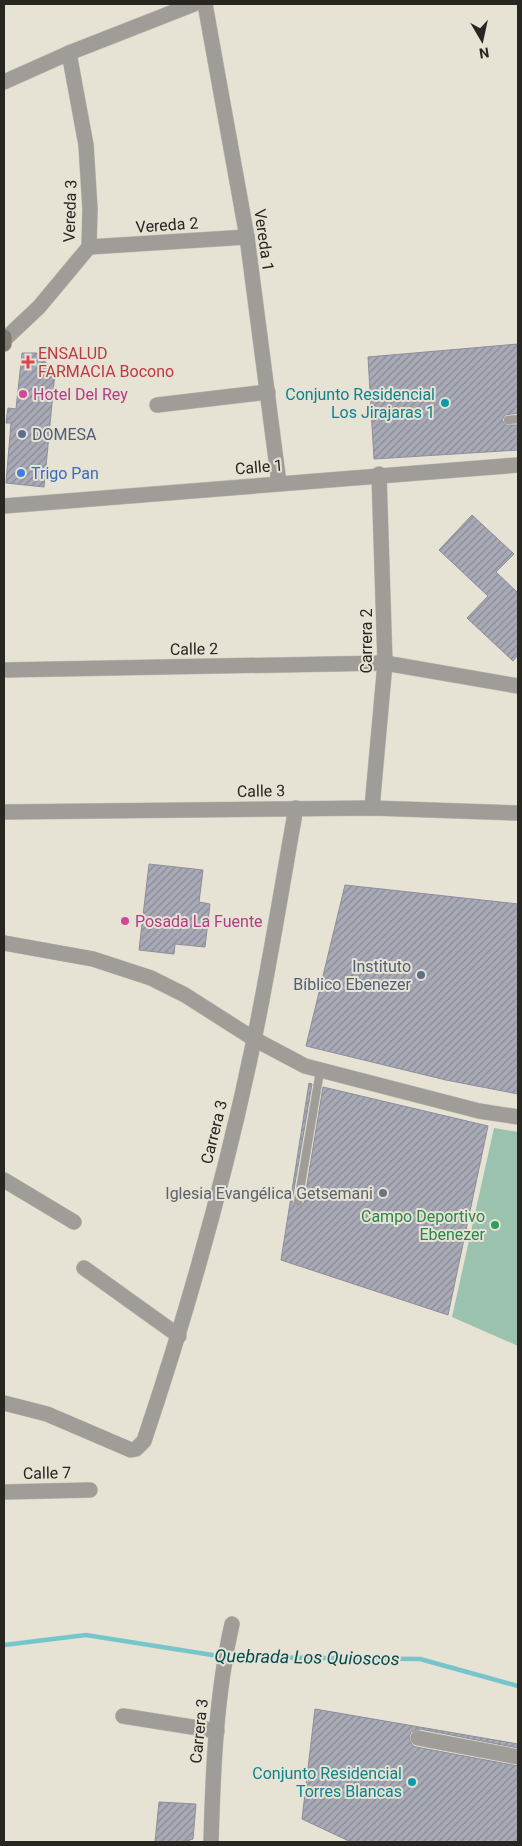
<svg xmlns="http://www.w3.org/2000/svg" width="522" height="1846" viewBox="0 0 522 1846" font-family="Roboto,sans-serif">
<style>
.pitch{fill:#9bc2af}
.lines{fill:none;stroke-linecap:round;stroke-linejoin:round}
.stream{stroke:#76c5ca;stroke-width:4.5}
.building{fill:url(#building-hatch);stroke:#8e8e9b}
.lane-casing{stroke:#c4c0b4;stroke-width:9}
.street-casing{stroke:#c4c0b4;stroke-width:16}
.secondary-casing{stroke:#c4c0b4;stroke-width:16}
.lane{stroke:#a09d98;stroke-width:8}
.street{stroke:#a09d98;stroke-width:15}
.secondary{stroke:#807c74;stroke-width:15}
.health-dot{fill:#e0444e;stroke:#e6e2d4;stroke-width:2}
.hotel-dot{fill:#d1479c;stroke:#e6e2d4;stroke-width:2}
.culture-dot{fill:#0f9aa8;stroke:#e6e2d4;stroke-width:2}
.service-dot{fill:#5c6f8a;stroke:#e6e2d4;stroke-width:2}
.shop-dot{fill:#3f7fe0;stroke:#e6e2d4;stroke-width:2}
.worship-dot{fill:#6b7280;stroke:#e6e2d4;stroke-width:2}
.leisure-dot{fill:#2e9e5b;stroke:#e6e2d4;stroke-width:2}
.labels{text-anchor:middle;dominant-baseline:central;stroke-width:4;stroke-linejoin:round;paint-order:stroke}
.street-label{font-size:16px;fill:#272621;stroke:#e6e2d4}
.health-label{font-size:16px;fill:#be3a42;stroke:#e6e2d4;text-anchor:start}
.hotel-label{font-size:16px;fill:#b23c85;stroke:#e6e2d4;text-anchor:start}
.culture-label{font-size:16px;fill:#0d838f;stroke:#e6e2d4;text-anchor:end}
.service-label{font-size:16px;fill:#4e5e75;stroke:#e6e2d4;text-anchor:start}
.shop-label{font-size:16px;fill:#366cbe;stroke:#e6e2d4;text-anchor:start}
.worship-label{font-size:16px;fill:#5b616d;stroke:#e6e2d4;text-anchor:end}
.leisure-label{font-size:16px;fill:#27864d;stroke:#e6e2d4;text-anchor:end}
.water-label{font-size:18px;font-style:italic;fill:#024d52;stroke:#e6e2d4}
</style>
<defs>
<pattern id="building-hatch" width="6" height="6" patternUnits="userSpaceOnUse" patternTransform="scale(1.25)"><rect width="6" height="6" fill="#a9aab7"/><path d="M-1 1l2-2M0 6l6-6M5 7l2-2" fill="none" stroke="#8a8a94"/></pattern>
</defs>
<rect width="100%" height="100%" fill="#e6e2d4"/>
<polygon class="pitch" points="494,1128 518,1132 518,1346 452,1317"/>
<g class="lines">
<polyline class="stream" points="4,1645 86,1635 225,1657 420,1659 518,1686"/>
</g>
<g class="building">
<polygon points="518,344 518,413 505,415 502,420 506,425 518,425 518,450 374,459 368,357"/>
<polygon points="22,353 37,353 55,372 44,487 6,483 11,423 6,423 8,408 16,409"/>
<polygon points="472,515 514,554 496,572 518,593 518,655 513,661 467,618 488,596 439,550"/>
<polygon points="149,864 203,870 199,902 210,904 205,947 175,944 174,954 139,950"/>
<polygon points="345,885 518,904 518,1094 446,1080 306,1046"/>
<polygon points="309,1083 312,1084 292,1201 297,1207 304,1203 323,1087 488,1126 448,1315 281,1260"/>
<polygon points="315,1709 518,1744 518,1748 420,1729 411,1732 409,1737 412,1745 416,1747 518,1766 518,1842 351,1842 302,1819"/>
<polygon points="159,1802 196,1804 193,1839 184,1842 155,1842"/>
</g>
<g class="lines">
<g class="lane-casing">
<g id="lane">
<polyline points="508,420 518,419"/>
<polyline points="298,1202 320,1071"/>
</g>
</g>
<g class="street-casing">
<g id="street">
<polyline points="205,4 247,237 279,483"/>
<polyline points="4,82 69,53 194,4"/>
<polyline points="89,247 247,237"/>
<polyline points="4,340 39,307 89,247 90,209 86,145 69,53"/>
<polyline points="157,405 268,392"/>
<polyline points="4,506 518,465"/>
<polyline points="4,670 385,663 518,686"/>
<polyline points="372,808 385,663 379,474"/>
<polyline points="4,812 372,808 518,813"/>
<polyline points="4,943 93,959 151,978 185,995 254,1039 305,1066 479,1111 518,1117"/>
<polyline points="4,1180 74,1222"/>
<polyline points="84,1268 179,1336"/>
<path d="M4,1403L47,1414L131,1450L136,1449L144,1441C188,1310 226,1175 254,1040C270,963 282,885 296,808"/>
<polyline points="4,1492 90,1490"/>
<polyline points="123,1716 217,1731"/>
<polyline points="418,1738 518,1757"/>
<path d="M211,1842C213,1770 216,1695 232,1624"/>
</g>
</g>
<g class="secondary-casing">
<polyline id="secondary" points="4,337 4,344"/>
</g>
<use href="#lane" class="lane"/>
<use href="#street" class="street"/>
<use href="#secondary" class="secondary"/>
</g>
<path class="health-dot" d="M25.5 354.5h5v5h5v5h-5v5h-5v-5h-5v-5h5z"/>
<g class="hotel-dot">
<circle cx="23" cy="394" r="5"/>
<circle cx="125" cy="921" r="5"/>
</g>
<g class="culture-dot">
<circle cx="445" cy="403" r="5"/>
<circle cx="412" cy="1782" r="5"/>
</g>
<g class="service-dot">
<circle cx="22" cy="434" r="5"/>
<circle cx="421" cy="975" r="5"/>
</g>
<circle class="shop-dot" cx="21" cy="473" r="5"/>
<circle class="worship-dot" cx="383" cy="1193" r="5"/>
<circle class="leisure-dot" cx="495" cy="1225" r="5"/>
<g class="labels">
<g class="street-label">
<text transform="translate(70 211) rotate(-88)">Vereda 3</text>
<text transform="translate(167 225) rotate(-4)">Vereda 2</text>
<text transform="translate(264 240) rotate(82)">Vereda 1</text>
<text transform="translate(259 467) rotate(-5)">Calle 1</text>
<text transform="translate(366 641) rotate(-90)">Carrera 2</text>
<text transform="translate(194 649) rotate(-1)">Calle 2</text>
<text transform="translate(261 791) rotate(-1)">Calle 3</text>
<text transform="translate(214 1132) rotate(-76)">Carrera 3</text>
<text transform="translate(47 1473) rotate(-1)">Calle 7</text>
<text transform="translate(199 1731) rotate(-84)">Carrera 3</text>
</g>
<g class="health-label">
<text x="38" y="353">ENSALUD<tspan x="38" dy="18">FARMACIA Bocono</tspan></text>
</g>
<g class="hotel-label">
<text x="33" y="394">Hotel Del Rey</text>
<text x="135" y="921">Posada La Fuente</text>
</g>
<g class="culture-label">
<text x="435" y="394">Conjunto Residencial<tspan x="435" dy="18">Los Jirajaras 1</tspan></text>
<text x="402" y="1773">Conjunto Residencial<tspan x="402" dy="18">Torres Blancas</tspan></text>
</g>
<g class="service-label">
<text x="32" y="434">DOMESA</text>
<text x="411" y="966" text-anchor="end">Instituto<tspan x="411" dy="18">Bíblico Ebenezer</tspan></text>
</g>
<g class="shop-label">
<text x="31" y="473">Trigo Pan</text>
</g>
<g class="worship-label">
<text x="373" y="1193">Iglesia Evangélica Getsemani</text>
</g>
<g class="leisure-label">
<text x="485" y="1216">Campo Deportivo<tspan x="485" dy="18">Ebenezer</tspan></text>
</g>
<g class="water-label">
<text transform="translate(307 1657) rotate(1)">Quebrada Los Quioscos</text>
</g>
</g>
<rect width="522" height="1846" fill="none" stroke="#272621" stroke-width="10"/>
<g transform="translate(482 40) rotate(171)" stroke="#e6e2d4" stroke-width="4" paint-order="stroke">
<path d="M0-4L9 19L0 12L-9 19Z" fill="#272621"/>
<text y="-8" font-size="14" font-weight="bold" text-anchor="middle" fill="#272621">N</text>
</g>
</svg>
